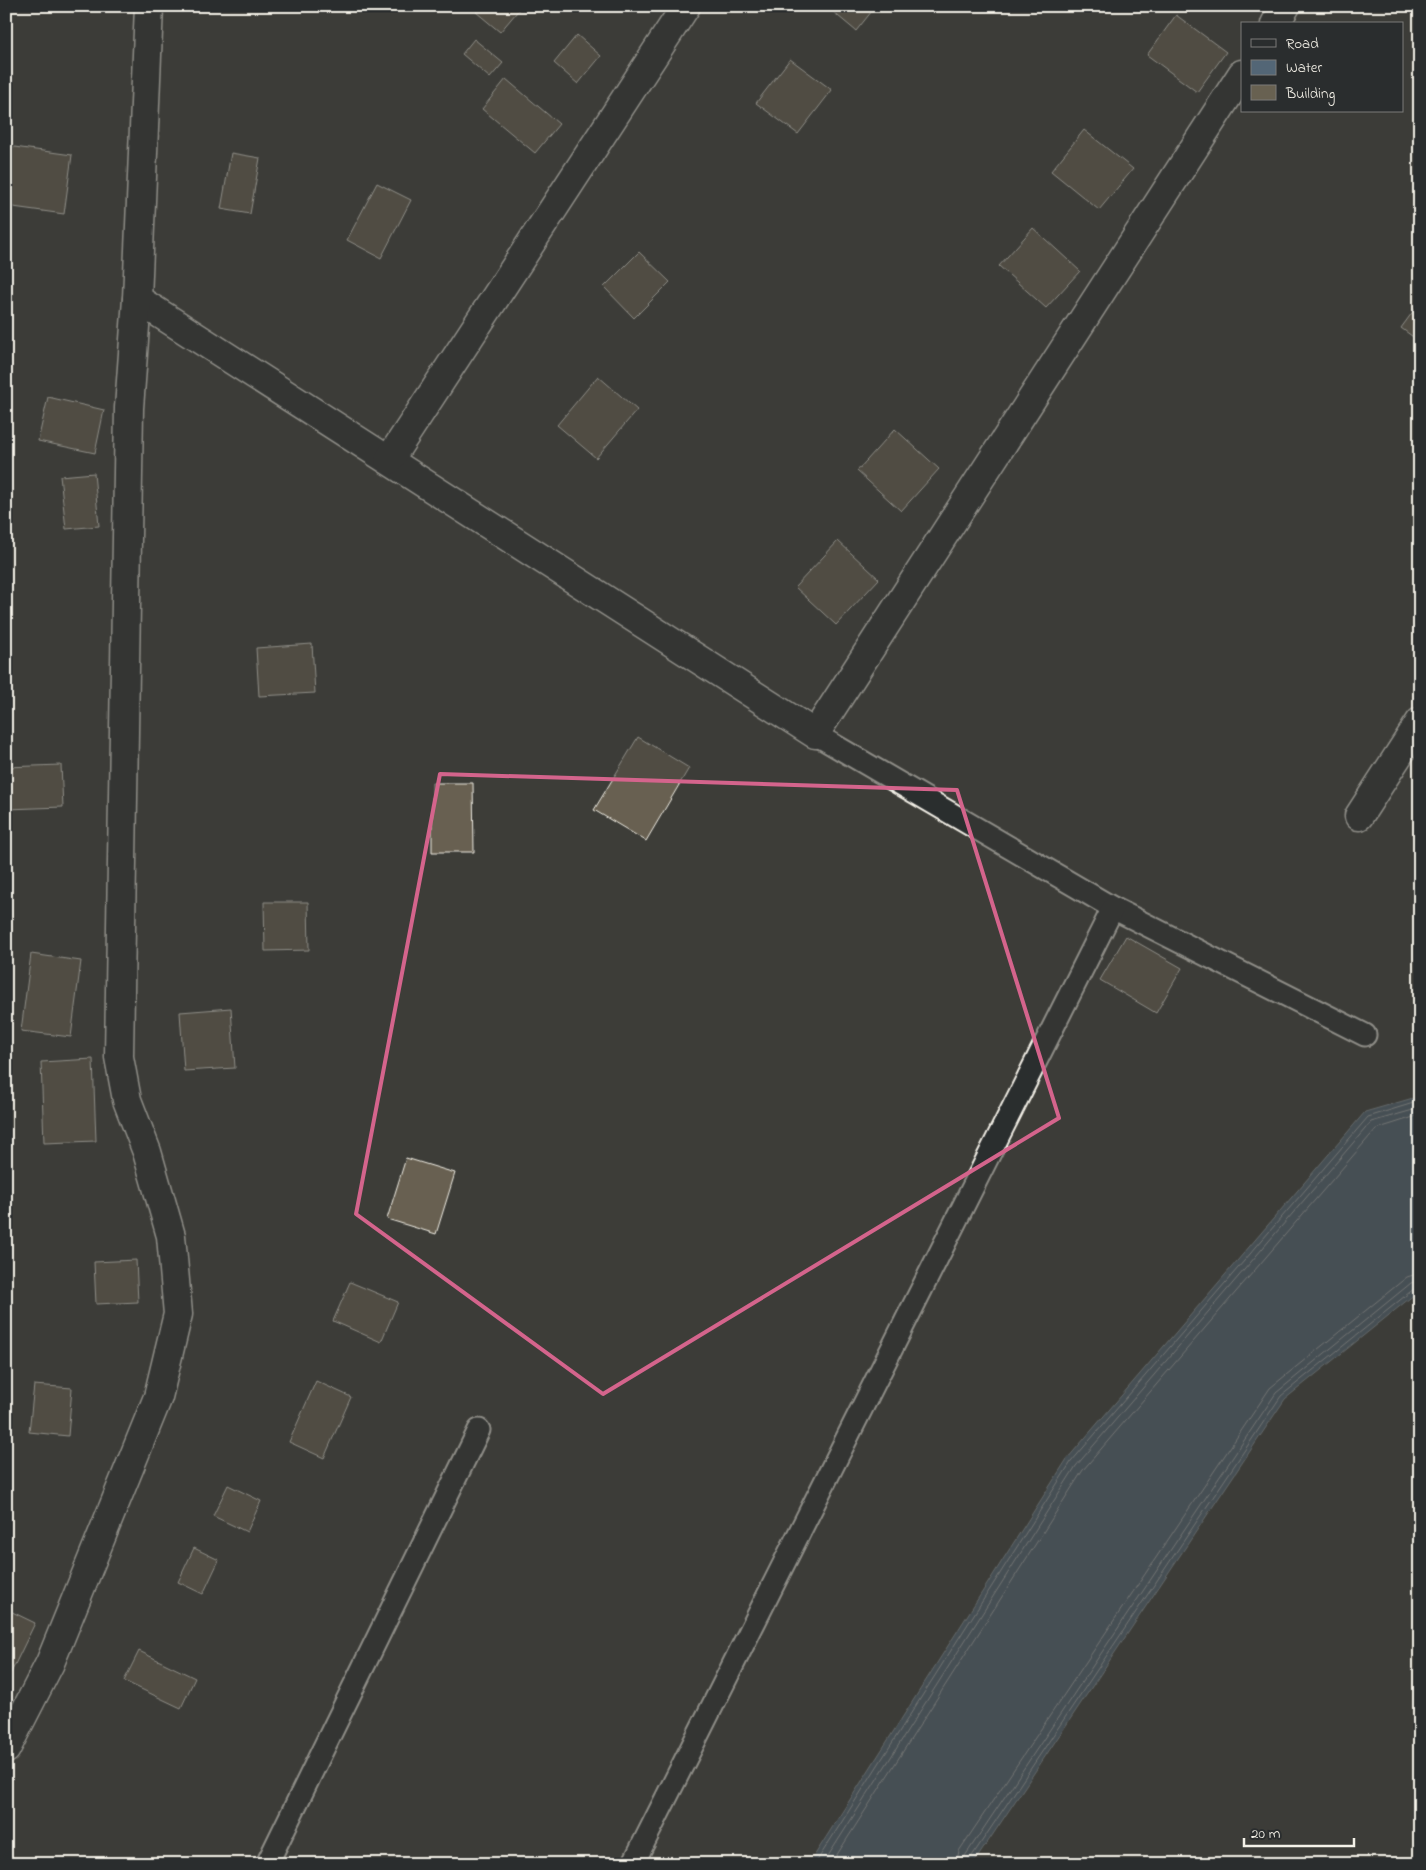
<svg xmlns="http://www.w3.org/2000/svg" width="1426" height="1870" viewBox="0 0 1426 1870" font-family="'Indie Flower',sans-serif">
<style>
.water{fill:#536676;stroke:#939ea4}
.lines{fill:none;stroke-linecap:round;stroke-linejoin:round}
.shore{stroke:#b4b9ba;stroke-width:1}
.building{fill:#686151;stroke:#f4f1e8}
.lane-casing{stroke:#f4f1e8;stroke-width:25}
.street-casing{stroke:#f4f1e8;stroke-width:31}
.lane{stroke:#2a2d2e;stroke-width:21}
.street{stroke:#2a2d2e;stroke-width:28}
.marked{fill:none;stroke:#d4648c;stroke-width:4;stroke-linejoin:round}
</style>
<rect width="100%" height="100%" fill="#3d3d38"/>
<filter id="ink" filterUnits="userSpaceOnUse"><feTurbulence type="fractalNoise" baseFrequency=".02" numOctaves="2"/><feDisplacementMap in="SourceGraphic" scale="10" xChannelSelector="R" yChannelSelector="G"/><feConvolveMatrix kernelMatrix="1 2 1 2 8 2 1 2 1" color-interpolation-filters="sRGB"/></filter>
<g filter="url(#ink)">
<polygon class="water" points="1420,1096 1420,1290 1285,1399 973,1864 809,1864 1067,1459 1365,1112"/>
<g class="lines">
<g class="shore">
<polyline points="815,1864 1071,1462 1368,1117 1420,1101"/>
<polyline points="823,1864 1076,1466 1371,1122 1420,1108"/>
<polyline points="831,1864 1083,1470 1376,1129 1420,1115"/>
<polyline points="956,1864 959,1851 1270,1388 1407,1277 1420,1273"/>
<polyline points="963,1864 965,1856 1276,1393 1411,1283 1420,1280"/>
<polyline points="969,1864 970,1859 1281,1396 1415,1288 1420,1287"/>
</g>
</g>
<g class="building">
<polygon points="481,6 522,6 500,32 476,12"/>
<polygon points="826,6 876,6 856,31"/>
<polygon points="1176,15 1226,52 1197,92 1147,55"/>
<polygon points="577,35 601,56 578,84 554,63"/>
<polygon points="474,39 503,63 490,78 462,54"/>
<polygon points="790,59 832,90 798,134 756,103"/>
<polygon points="506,79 559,124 535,153 482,109"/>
<polygon points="1084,130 1133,169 1099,210 1051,171"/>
<polygon points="7,146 72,155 64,214 6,206"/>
<polygon points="231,153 260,158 250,214 221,209"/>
<polygon points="377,183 411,200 381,258 347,240"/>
<polygon points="1033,228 1080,271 1046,308 999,266"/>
<polygon points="639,252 670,282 634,318 604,287"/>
<polygon points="1420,302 1420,342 1401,328"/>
<polygon points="598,376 637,410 596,458 557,425"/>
<polygon points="48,397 104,410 95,453 38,441"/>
<polygon points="895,429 939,469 901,511 857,471"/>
<polygon points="94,473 99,526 66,529 60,476"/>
<polygon points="838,541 879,579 836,625 795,587"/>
<polygon points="312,644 315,693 259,696 256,648"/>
<polygon points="638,737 689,768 646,841 594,810"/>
<polygon points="61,765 63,807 7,809 6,767"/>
<polygon points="432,783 473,783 474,852 432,852"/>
<polygon points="264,902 308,902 309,950 265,951"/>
<polygon points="1126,936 1182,968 1156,1013 1100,980"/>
<polygon points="31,954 81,961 71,1037 21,1031"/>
<polygon points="231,1008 235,1068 184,1071 180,1012"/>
<polygon points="93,1059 96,1141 44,1143 41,1062"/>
<polygon points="406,1158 455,1173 436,1234 387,1219"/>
<polygon points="136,1260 138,1302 96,1304 94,1262"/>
<polygon points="350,1282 398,1302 381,1342 333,1321"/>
<polygon points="316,1381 351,1397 324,1458 289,1442"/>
<polygon points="34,1385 72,1388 68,1436 29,1432"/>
<polygon points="228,1485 261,1501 247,1532 213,1516"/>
<polygon points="194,1548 219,1560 203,1594 178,1582"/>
<polygon points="6,1609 35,1623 6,1683"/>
<polygon points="139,1651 195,1678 181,1708 124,1681"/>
</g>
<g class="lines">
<g class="lane-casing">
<g id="lane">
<polyline points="815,734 1113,908 1365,1035"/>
<polyline points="267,1864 479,1430"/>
<polyline points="633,1864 1113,908"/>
</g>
</g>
<g class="street-casing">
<g id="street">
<polyline points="1275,24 1286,6"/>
<polyline points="137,299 815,734 1242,74"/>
<polyline points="389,460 686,6"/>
<polyline points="1359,816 1420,722"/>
<polyline points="6,1749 50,1663 158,1397 178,1314 171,1236 147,1152 127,1100 119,1057 129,408 137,299 149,6"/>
</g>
</g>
<use href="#lane" class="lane"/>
<use href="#street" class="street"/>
</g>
</g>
<path d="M0 0H1426V1870H0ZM440,774L957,790L1059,1118L603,1394L356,1214Z" fill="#3d3d38" fill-opacity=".55" fill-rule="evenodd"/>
<path class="marked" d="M440,774L957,790L1059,1118L603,1394L356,1214Z"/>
<rect width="1426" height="1870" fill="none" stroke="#2a2d2e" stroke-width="25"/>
<rect x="12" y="12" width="1401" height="1845" fill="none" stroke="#f4f1e8" stroke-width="2" filter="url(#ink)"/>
<rect x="1241" y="22" width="162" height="90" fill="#2a2d2e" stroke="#7b7b78"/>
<rect x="1251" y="39" width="25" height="8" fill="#2a2d2e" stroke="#7b7b78"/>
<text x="1286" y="48" font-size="15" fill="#f4f1e8">Road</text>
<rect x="1251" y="60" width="25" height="15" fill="#536676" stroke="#7b7b78"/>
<text x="1286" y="72" font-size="15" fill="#f4f1e8">Water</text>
<rect x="1251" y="85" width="25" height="15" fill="#686151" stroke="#7b7b78"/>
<text x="1286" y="98" font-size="15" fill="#f4f1e8">Building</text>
<path d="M1244 1838v8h110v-8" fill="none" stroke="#f4f1e8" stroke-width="2.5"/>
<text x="1251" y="1838" font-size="15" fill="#f4f1e8" stroke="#2a2d2e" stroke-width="4" paint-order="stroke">20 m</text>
</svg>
